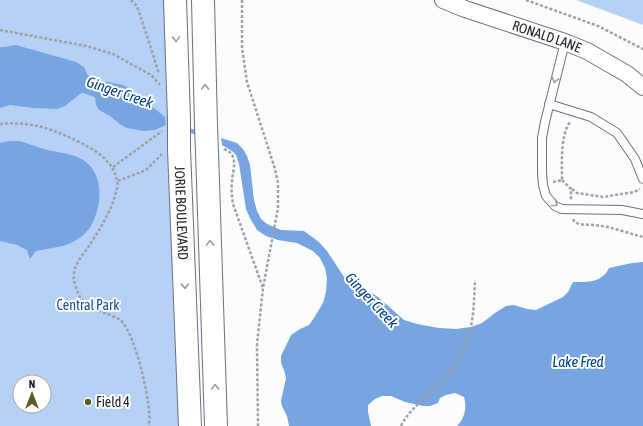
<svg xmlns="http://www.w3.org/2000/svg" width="643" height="426" viewBox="0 0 643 426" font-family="'Asap Condensed',sans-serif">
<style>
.green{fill:#b6d1f5;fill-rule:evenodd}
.water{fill:#77a5e2}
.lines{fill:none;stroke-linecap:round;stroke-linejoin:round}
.stream{stroke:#77a5e2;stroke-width:4}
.service-casing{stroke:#6a727e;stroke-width:10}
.minor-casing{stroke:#6a727e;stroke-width:18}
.secondary-casing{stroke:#6a727e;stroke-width:24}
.path{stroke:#9fa1a4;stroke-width:2.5;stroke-dasharray:3 2;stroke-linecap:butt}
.service{stroke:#fff;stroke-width:8}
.minor{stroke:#fff;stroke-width:16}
.secondary{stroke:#fff;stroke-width:22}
.secondary-bridge-casing{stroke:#6a727e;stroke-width:24;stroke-linecap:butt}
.secondary-bridge{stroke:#fff;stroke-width:22}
.oneway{stroke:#9c9d9f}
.poi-dot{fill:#5e5b27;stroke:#fff;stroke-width:1.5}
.labels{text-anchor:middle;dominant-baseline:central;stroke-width:4;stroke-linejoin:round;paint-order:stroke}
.street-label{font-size:14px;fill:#22252a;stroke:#fff}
.park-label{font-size:14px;fill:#145199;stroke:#fff}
.poi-label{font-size:14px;fill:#22252a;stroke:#fff;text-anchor:start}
.water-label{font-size:15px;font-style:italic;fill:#00438a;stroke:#fff}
</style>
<rect width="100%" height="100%" fill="#fafcfe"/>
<g class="green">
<path d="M0,0H166L180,426H0ZM20,382H44V406H20Z"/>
<polygon points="576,0 643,0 643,25"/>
</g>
<g class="water">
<polygon points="16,45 76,62 84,67 87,74 93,81 101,82 108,82 123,85 130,89 165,117 166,125 155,130 144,131 127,128 121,125 110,116 99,110 96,105 95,97 92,92 86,91 80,94 65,106 57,109 33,108 10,105 0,108 0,47 5,47"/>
<path d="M221,138L237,143L243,149L247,156L250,165L254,200L257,211L261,219L267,224L281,230L304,231L319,242L327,251L346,280L367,290L378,297L404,320L417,324L439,328L456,329L471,327L482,323L495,313L506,306L514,305L527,309L536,310L563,297L568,292L573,282C583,282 595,283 603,276C606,274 608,270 609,268L632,263L643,262V426H457C465,418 467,407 464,397L455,393L446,395L440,398L438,403L430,406H423L405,402L391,396H382L375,399L368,405V412L371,426H289L287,416L282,406L281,401L286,378L284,370L281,363V356L291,335L300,329L309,325L314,318L323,303L326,292L327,278L325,268L320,258L313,251L297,243L278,240L266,236L257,230L250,218L246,209L239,164L236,155L232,151L222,145Z"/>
<path d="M9,141C11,141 15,141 18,141C27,142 35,147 44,149C53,152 62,152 71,155C97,161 104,187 97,211C92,227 87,235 71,243C59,248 49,248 36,251L30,259L27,250L17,245L0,241V143Z"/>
</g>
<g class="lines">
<g class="stream">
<polyline points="81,90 97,96"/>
<polyline points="186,129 200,134"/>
</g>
<g class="service-casing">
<g id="service">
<polyline points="565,42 545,122 542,138 542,173 543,185 546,196 555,206 562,209 622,210 643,214"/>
<polyline points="549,104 591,117 617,133 635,159 643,179"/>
</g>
</g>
<g class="minor-casing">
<g id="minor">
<path id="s1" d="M443,0L465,9L565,42L587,51L627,74L643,87"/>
</g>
</g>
<g class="secondary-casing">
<g id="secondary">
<polyline points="175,0 179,119"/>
<polyline points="203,0 206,126"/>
<path id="s2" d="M179,149L190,426"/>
<polyline points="207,152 216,426"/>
</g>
</g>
<g class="path">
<polyline points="131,0 137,6 150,45 159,74"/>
<polyline points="242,0 242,48 247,82 275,169 278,183 278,208 263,288 257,344 258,426"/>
<polyline points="526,0 598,26 643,49"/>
<polyline points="0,30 86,46 113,54 151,75 160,85"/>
<path d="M0,124C32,121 53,129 81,143C97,151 114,162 117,181C118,184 117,189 116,192C111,212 100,229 89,246C83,255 74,264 74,275C73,280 76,288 78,293C85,310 106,311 120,320C134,330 148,393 149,411C150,416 149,421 149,426"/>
<path d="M224,149C228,151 232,153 233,157C236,165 232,174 232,182C231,190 232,197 233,204L263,288"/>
<polyline points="113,167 162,131"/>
<polyline points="562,180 571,189 571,200"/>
<polyline points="118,181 146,170 162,154"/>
<path d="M553,182L562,180C562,164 560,133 571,121"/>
<polyline points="572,189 577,193 603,197 634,192 640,189"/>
<path d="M573,219C576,226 585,224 593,225C610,226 627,233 643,237"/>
<path d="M401,426C409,410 421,402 434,390C448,376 460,360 467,341C474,322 474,300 475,280"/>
</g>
<use href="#service" class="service"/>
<use href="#minor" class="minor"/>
<use href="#secondary" class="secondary"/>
<g class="secondary-bridge-casing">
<g id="secondary-bridge">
<polyline points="179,119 179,149"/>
<polyline points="206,126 207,152"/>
</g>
</g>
<use href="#secondary-bridge" class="secondary-bridge"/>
</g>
<defs><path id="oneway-chevron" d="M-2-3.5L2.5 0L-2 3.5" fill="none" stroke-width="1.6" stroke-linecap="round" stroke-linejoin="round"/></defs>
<g class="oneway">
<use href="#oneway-chevron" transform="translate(176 39) rotate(88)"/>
<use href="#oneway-chevron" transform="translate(555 80) rotate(105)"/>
<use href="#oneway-chevron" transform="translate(205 87) rotate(-92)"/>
<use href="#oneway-chevron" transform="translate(555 204) rotate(38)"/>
<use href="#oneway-chevron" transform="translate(210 243) rotate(-92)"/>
<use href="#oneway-chevron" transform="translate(185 286) rotate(88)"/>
<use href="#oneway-chevron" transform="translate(215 387) rotate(-92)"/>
</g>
<circle class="poi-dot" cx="88" cy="402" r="4"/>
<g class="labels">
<g class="street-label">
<text stroke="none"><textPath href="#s1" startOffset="110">RONALD LANE</textPath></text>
<text stroke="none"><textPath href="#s2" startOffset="64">JORIE BOULEVARD</textPath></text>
</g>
<g class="park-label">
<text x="88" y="305">Central Park</text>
</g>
<g class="poi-label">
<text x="96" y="402">Field 4</text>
</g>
<g class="water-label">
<text transform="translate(120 92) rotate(19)">Ginger Creek</text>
<text transform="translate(372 300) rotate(47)">Ginger Creek</text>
<text x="578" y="361">Lake Fred</text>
</g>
</g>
<g transform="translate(32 394)"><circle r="19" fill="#ffffff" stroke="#a7a8aa"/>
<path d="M0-3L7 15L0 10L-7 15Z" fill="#5e5b27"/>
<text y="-6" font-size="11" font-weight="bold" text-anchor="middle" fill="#22252a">N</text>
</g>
</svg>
